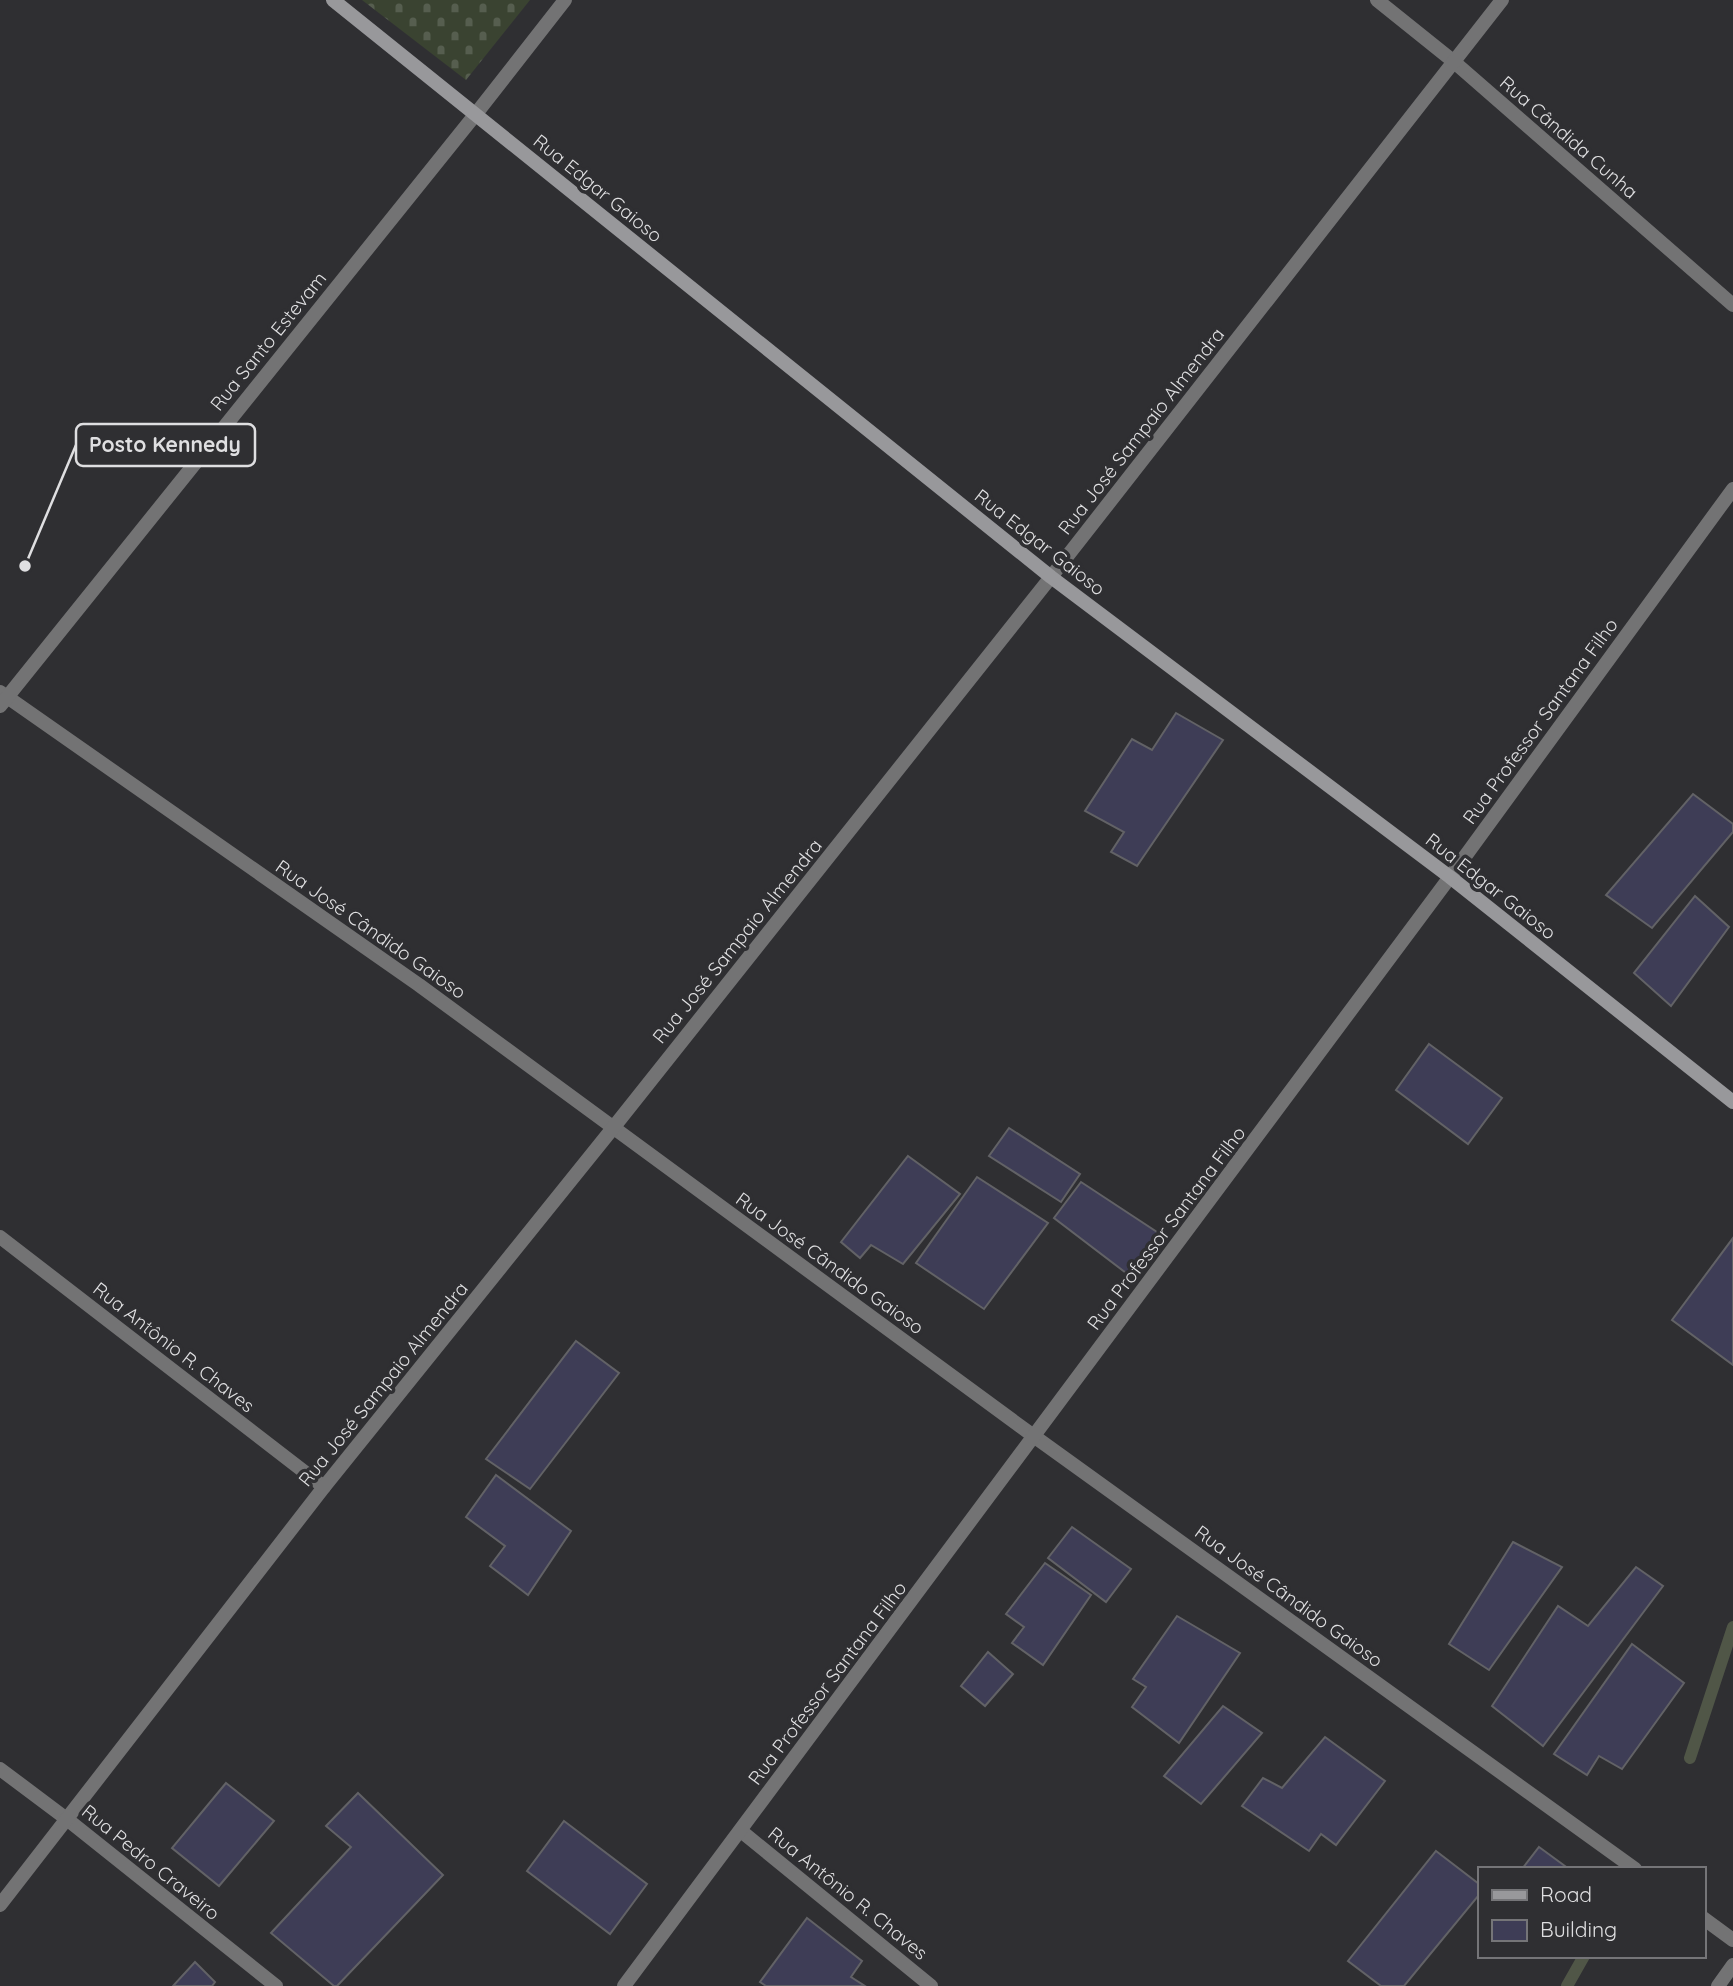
<svg xmlns="http://www.w3.org/2000/svg" width="1733" height="1986" viewBox="0 0 1733 1986" font-family="Quicksand,sans-serif">
<style>
.cemetery{fill:url(#cemetery-stones)}
.lines{fill:none;stroke-linecap:round;stroke-linejoin:round}
.stream{stroke:#505647;stroke-width:12}
.building{fill:#3e3d56;stroke:#626266;stroke-width:2}
.minor{stroke:#737374;stroke-width:14}
.secondary{stroke:#98989b;stroke-width:14}
.labels{text-anchor:middle;dominant-baseline:central;stroke-width:7;stroke-linejoin:round;paint-order:stroke}
.street-label{font-size:19px;fill:#dfdfe1;stroke:#2f2f32}
.leader{fill:none;stroke:#dfdfe1;stroke-width:2.5}
.callout-dot{fill:#dfdfe1;stroke:#2f2f32;stroke-width:2.5}
.callout{fill:#2f2f32;stroke:#dfdfe1;stroke-width:2.5}
.callout-label{font-size:21px;text-anchor:middle;font-weight:bold;fill:#dfdfe1}
</style>
<defs>
<pattern id="cemetery-stones" width="16" height="16" patternUnits="userSpaceOnUse" patternTransform="scale(1.75)"><rect width="16" height="16" fill="#3a4331"/><path d="M2 7V4a2 2 0 0 1 4 0v3zM10 15v-3a2 2 0 0 1 4 0v3z" fill="#565e4f"/></pattern>
</defs>
<rect width="100%" height="100%" fill="#2f2f32"/>
<polygon class="cemetery" points="362,0 530,0 466,80"/>
<g class="lines">
<g class="stream">
<polyline points="1690,1758 1733,1627"/>
<polyline points="1567,1986 1584,1956"/>
</g>
</g>
<g class="building">
<polygon points="1176,713 1223,740 1137,866 1111,852 1124,832 1085,811 1132,739 1152,750"/>
<polygon points="1693,794 1733,824 1733,832 1652,928 1606,895"/>
<polygon points="1695,896 1729,927 1671,1006 1634,973"/>
<polygon points="1429,1044 1502,1098 1468,1144 1396,1090"/>
<polygon points="1009,1128 1080,1174 1061,1202 989,1156"/>
<polygon points="908,1156 960,1194 903,1264 871,1245 860,1258 841,1242"/>
<polygon points="977,1177 1048,1223 984,1309 916,1263"/>
<polygon points="1081,1182 1160,1234 1130,1276 1054,1218"/>
<polygon points="1733,1238 1733,1365 1672,1320"/>
<polygon points="576,1341 619,1373 530,1489 486,1459"/>
<polygon points="496,1475 571,1531 528,1595 490,1566 505,1546 466,1517"/>
<polygon points="1072,1527 1131,1569 1106,1602 1048,1558"/>
<polygon points="1513,1542 1562,1567 1489,1670 1449,1644"/>
<polygon points="1045,1563 1091,1595 1043,1665 1012,1643 1024,1627 1006,1614"/>
<polygon points="1636,1567 1663,1586 1543,1746 1492,1706 1558,1606 1588,1626"/>
<polygon points="1177,1616 1240,1653 1179,1743 1132,1707 1146,1687 1133,1679"/>
<polygon points="1632,1644 1684,1683 1622,1769 1599,1756 1587,1775 1554,1754"/>
<polygon points="988,1652 1013,1674 985,1706 961,1686"/>
<polygon points="1223,1706 1262,1733 1201,1804 1164,1776"/>
<polygon points="1325,1737 1385,1781 1336,1845 1321,1834 1309,1851 1242,1806 1263,1778 1282,1788"/>
<polygon points="226,1783 274,1821 219,1886 172,1848"/>
<polygon points="358,1793 443,1875 337,1986 334,1986 271,1933 351,1847 326,1826"/>
<polygon points="564,1821 647,1884 610,1934 527,1871"/>
<polygon points="1539,1847 1569,1869 1522,1869"/>
<polygon points="1436,1851 1479,1884 1479,1895 1404,1986 1381,1986 1348,1961"/>
<polygon points="807,1918 862,1961 851,1977 865,1986 766,1986 760,1982"/>
<polygon points="195,1962 215,1982 212,1986 173,1986"/>
</g>
<g class="lines">
<g class="minor">
<polyline points="1377,0 1453,61 1733,305"/>
<polyline points="0,692 419,985 1035,1437 1635,1869"/>
<polyline points="0,706 475,115 565,0"/>
<polyline points="0,1237 324,1487"/>
<polyline points="0,1769 68,1820 276,1986"/>
<polyline points="741,1831 931,1986"/>
<polyline points="0,1905 324,1487 613,1128 1051,577 1502,0"/>
<polyline points="1703,1918 1733,1940"/>
<polyline points="624,1986 1450,877 1733,489"/>
<polyline points="1718,1986 1733,1965"/>
</g>
<polyline class="secondary" points="333,0 1051,577 1450,877 1733,1102"/>
</g>
<g class="labels">
<g class="street-label">
<text transform="translate(1569 137) rotate(41)">Rua Cândida Cunha</text>
<text transform="translate(598 188) rotate(39)">Rua Edgar Gaioso</text>
<text transform="translate(268 341) rotate(-51)">Rua Santo Estevam</text>
<text transform="translate(1141 431) rotate(-52)">Rua José Sampaio Almendra</text>
<text transform="translate(1040 542) rotate(38)">Rua Edgar Gaioso</text>
<text transform="translate(1540 721) rotate(-54)">Rua Professor Santana Filho</text>
<text transform="translate(1491 886) rotate(38)">Rua Edgar Gaioso</text>
<text transform="translate(371 929) rotate(35)">Rua José Cândido Gaioso</text>
<text transform="translate(737 941) rotate(-51)">Rua José Sampaio Almendra</text>
<text transform="translate(1166 1228) rotate(-53)">Rua Professor Santana Filho</text>
<text transform="translate(830 1263) rotate(36)">Rua José Cândido Gaioso</text>
<text transform="translate(174 1347) rotate(38)">Rua Antônio R. Chaves</text>
<text transform="translate(383 1384) rotate(-51)">Rua José Sampaio Almendra</text>
<text transform="translate(1289 1596) rotate(36)">Rua José Cândido Gaioso</text>
<text transform="translate(827 1683) rotate(-53)">Rua Professor Santana Filho</text>
<text transform="translate(151 1862) rotate(39)">Rua Pedro Craveiro</text>
<text transform="translate(848 1893) rotate(39)">Rua Antônio R. Chaves</text>
</g>
</g>
<path class="leader" d="M25 566L76 445"/>
<circle class="callout-dot" cx="25" cy="566" r="7"/>
<rect class="callout" x="76" y="424" width="179" height="42" rx="7"/>
<g class="callout-label">
<text x="165" y="452">Posto Kennedy</text>
</g>
<rect x="1478" y="1867" width="228" height="91" fill="#2f2f32" stroke="#757578" stroke-width="2"/>
<rect x="1492" y="1890" width="35" height="10" fill="#98989b" stroke="#757578" stroke-width="2"/>
<text x="1540" y="1902" font-size="21" fill="#dfdfe1">Road</text>
<rect x="1492" y="1920" width="35" height="21" fill="#3e3d56" stroke="#757578" stroke-width="2"/>
<text x="1540" y="1937" font-size="21" fill="#dfdfe1">Building</text>
</svg>
